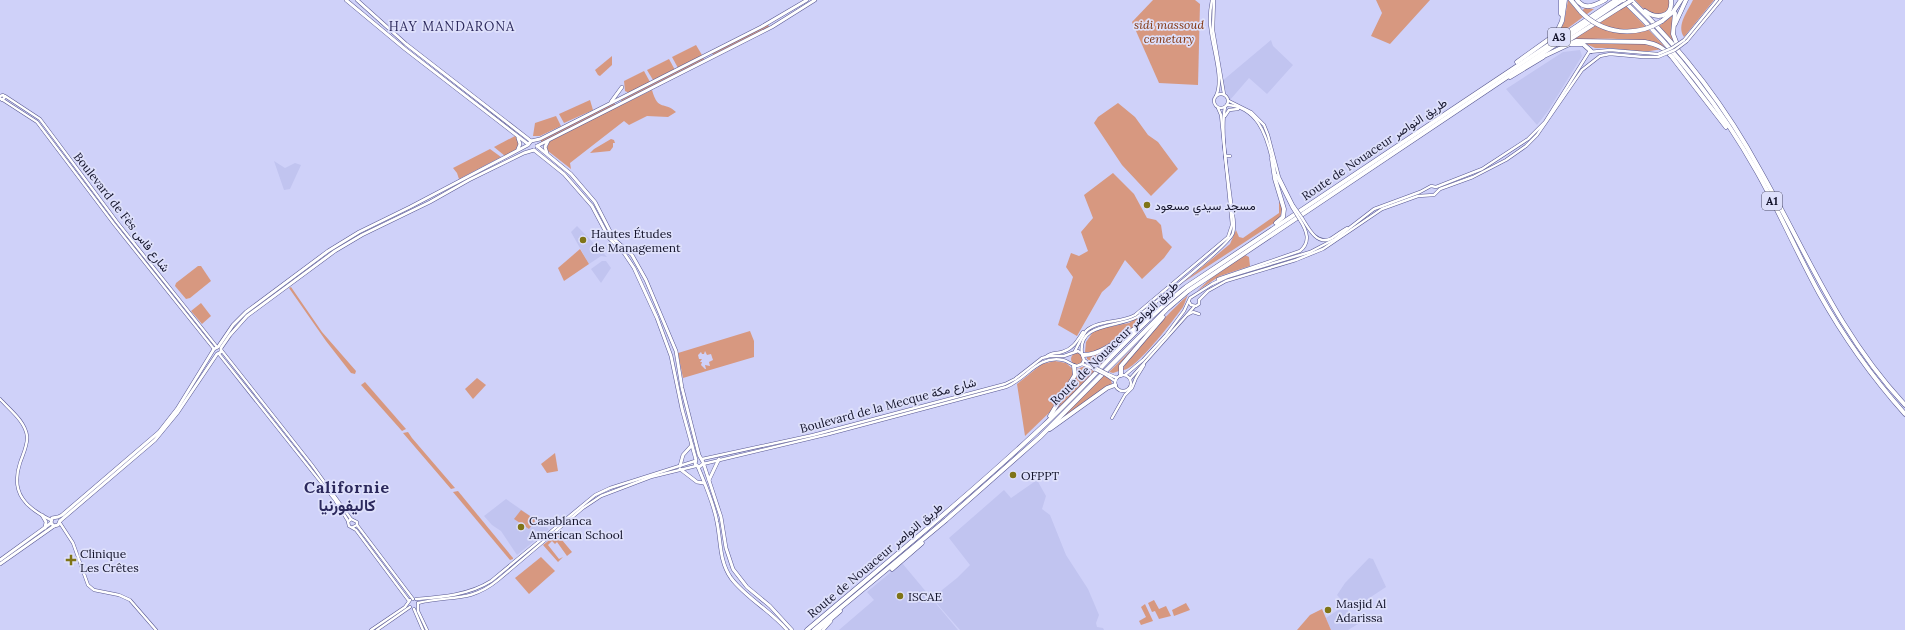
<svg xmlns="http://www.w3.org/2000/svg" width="1905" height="630" viewBox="0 0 1905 630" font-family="Lora,Vazirmatn,serif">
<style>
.built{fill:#c1c4f0}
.green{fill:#d79880;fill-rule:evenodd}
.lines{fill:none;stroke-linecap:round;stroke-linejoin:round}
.secondary-casing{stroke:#585891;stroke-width:3.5}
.primary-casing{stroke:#585891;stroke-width:4}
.highway-casing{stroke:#585891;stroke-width:5}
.secondary{stroke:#fff;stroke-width:2.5}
.primary{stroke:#fff;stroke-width:3}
.highway{stroke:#fff;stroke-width:4}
.secondary-bridge-casing{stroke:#585891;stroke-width:3.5;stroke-linecap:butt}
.highway-bridge-casing{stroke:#585891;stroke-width:5;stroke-linecap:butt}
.secondary-bridge{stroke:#fff;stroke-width:2.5}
.highway-bridge{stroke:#fff;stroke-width:4}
.poi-dot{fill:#7f7417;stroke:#dee0fb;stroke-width:1.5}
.labels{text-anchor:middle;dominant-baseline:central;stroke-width:3.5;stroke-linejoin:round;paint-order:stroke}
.shield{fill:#dee0fb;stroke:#505069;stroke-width:1}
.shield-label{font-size:11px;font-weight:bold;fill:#13132a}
.park-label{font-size:12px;font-style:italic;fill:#81330d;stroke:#dee0fb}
.street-label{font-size:12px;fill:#13132a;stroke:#dee0fb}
.poi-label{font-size:12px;fill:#13132a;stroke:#dee0fb;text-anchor:start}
.neighbourhood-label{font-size:13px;letter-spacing:1px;fill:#2b285c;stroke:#dee0fb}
.district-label{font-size:16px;font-weight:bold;letter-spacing:1px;fill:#2b285c;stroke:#dee0fb}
</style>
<rect width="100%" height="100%" fill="#cfd1f9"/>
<g class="built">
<polygon points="1271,40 1273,46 1293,65 1267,94 1249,78 1230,100 1221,82"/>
<polygon points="1580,50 1582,56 1548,111 1537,125 1506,89 1563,52"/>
<polygon points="274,161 285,168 295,163 301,165 290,189 284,190"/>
<polygon points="577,226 607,257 601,256 589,264 571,232"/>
<polygon points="602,261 606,261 611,268 601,283 591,269"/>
<polygon points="1037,480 1046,496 1042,509 1050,515 1066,555 1088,589 1099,615 1096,623 1097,627 1103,628 1104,630 960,630 932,598 957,578 970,565 949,538 1004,490 1011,498"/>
<polygon points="506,499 549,529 517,555 501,531 492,525 484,516"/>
<polygon points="1369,558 1373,559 1386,587 1351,610 1337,595 1345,583"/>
<polygon points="902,563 958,630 839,630 874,600 867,592"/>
<polygon points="1344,606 1358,622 1358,624 1348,630 1331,630 1326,618"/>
</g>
<g class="green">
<polygon points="1153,0 1195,0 1200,4 1198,85 1159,83 1132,22"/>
<polygon points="1376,0 1430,0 1390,44 1371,36 1382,13"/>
<polygon points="1568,0 1579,13 1585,8 1594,9 1553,39 1564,23"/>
<path d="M1635,0H1670L1671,4L1666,13C1651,17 1645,11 1635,0Z"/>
<path d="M1693,0H1714L1684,37C1676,25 1688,11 1693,0Z"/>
<path d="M1626,6L1666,48C1647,38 1586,36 1565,43Z"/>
<polygon points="1673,15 1675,44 1659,26"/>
<polygon points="768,24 769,27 713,55 712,53"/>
<polygon points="1582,42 1648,44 1663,49 1643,52 1610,48 1595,48"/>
<polygon points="696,45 702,55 678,68 672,57"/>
<polygon points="612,56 612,65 600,76 598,75 595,70"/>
<polygon points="703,58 705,60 622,102 621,100"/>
<polygon points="669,59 675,70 653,80 647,70"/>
<polygon points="644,71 650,82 629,93 625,91 624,81"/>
<path d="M652,90C658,112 665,101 676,112L668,117L647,116L629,125L624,121L570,163L571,169L548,151L547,148L550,140Z"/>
<polygon points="590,100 593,110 564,123 559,114"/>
<polygon points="614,103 616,105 541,143 541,140"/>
<polygon points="1118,103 1135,117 1148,135 1158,142 1178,169 1151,196 1122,165 1094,123 1098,117"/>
<polygon points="556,116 561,126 540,136 533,136 535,123"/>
<polygon points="515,136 520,142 517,149 505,156 494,147"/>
<polygon points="611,139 614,140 615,143 613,143 613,147 610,151 590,153 594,149"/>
<polygon points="490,149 501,157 459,179 457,173 453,168"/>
<polygon points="1113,173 1134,194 1147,218 1156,220 1161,225 1163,238 1172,247 1164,258 1142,279 1125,260 1110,285 1102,292 1077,336 1058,325 1073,277 1066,267 1071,253 1079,256 1088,251 1081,232 1093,218 1084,195"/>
<path d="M1279,202C1285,206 1282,215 1277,221L1184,282L1230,244L1236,230L1239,237L1243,238L1279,213Z"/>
<polygon points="580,249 589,264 564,281 558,268"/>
<polygon points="1245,255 1249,257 1250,266 1220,276 1197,291 1210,279"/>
<polygon points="198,266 201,266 211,281 190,298 186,299 175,286 176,283"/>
<polygon points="291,287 322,332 356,371 355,374 351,373 326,341 289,288"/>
<path d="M1188,295C1186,299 1185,303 1183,307C1175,318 1135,371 1123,370C1126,356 1175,307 1188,295Z"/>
<polygon points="201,303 211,316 202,324 191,311"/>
<path d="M1151,308L1154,311C1135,329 1114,342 1091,353L1085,352L1086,342L1093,332L1098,329L1129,323Z"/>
<path d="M750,331L754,341V357L683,378L678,353ZM705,351L707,355L711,354L713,360L709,362L710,366L705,365L706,369H705L701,365L702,362H700L702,359H699L698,355L701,352L702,354H704Z"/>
<polygon points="1143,338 1119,371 1113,373 1109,372"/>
<polygon points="1124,340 1125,340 1100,367 1087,359 1087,357"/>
<circle cx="1077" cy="359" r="6"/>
<polygon points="1055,361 1066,363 1073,369 1073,374 1054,408 1025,436 1017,384 1042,364"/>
<polygon points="1085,366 1096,371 1056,410 1076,375 1077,369"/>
<polygon points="1104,375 1111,380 1112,384 1056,423"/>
<polygon points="477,378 486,385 473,399 465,389"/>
<polygon points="365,382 406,429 402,431 361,385"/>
<polygon points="408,432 412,438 455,488 451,489 403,433"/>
<polygon points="555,453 558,471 547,473 541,464"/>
<polygon points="458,491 513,558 513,559 510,560 453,492"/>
<polygon points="521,510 536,520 529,529 514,519"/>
<polygon points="557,534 572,552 567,556 557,542 555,544 552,541 548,545 559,559 563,557 558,562 543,545"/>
<polygon points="541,557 555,571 529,594 515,578"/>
<polygon points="1154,600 1159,609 1166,606 1171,616 1159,619 1155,611 1152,612 1148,603"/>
<polygon points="1186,603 1190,610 1174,616 1172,610"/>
<polygon points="1145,604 1153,621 1141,625 1139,621 1146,617 1141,607"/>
<polygon points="1322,609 1331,630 1297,630 1310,615"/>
</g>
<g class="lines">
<g class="secondary-casing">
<g id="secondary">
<path d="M1212,0C1210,10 1209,21 1211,31C1213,49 1224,80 1216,96"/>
<polyline points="1214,0 1213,30 1224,94"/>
<polyline points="1684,40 1717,0"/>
<polyline points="1687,41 1721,0"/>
<circle cx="1221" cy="101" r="7"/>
<polyline points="0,96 3,95 5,97 2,100 0,98"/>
<polyline points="5,96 40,119 117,222 217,347"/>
<polyline points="3,100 37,122 114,224 214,349"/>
<polyline points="1229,101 1251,112 1264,125 1268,135 1279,177 1293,205"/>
<path d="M1227,105C1257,107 1266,134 1272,159"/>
<polyline points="1225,116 1229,110 1238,109"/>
<polyline points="1226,156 1230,156"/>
<polyline points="1276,175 1292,207"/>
<path d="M1302,218C1308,227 1316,245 1330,239C1336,236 1341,231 1347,228"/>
<path d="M1218,279L1300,251C1311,242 1307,231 1300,220"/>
<polyline points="1189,302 1191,305 1196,306 1199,304 1199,300 1208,291 1226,281 1296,260 1323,249 1382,209 1418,196 1434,195 1440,189 1473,177 1506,160 1526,146 1537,135 1582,70 1600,56 1610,54 1643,57 1658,57"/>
<polyline points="1187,315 1193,312 1199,314"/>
<polyline points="222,351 312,465 351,519"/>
<path d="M1075,351C1078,345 1082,337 1086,331C1097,320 1121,323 1135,315L1228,237L1232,225L1221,115L1218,108"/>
<polyline points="219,354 335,500 348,521"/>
<path d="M1082,354C1077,322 1118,328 1137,317C1151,306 1230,245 1233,233C1236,223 1232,212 1231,202C1228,175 1220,134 1225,107"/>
<path d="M1046,357C1051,352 1056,354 1062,352C1073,349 1077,341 1083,332"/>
<polyline points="1082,364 1092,368"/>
<polyline points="1108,374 1117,378"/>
<polyline points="1106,375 1115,381"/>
<polyline points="1125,375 1143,360 1166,335 1184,311 1190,298 1212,284 1227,277 1310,252 1335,239 1374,209 1420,192 1431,186 1436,187 1482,169 1528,139 1545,122 1589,52 1610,50 1658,54"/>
<circle cx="1123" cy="383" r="8"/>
<polyline points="1130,379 1194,307"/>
<path d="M0,399C10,410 25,421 27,436C28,445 23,454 20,463C10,493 26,508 51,520"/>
<polyline points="1112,418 1125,395 1132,388 1136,378 1144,365"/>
<polyline points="702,459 813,435 1005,384 1015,379 1042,358 1050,356 1064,356 1078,351 1082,354 1084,360 1093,366"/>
<path d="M703,464L829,434L1006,387C1027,379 1037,355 1063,360C1068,361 1071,365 1077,366L1082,364L1084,360"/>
<polyline points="60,523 73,543 88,585 94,590 119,595 130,600 156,630"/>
<polyline points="357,525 413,599"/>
<polyline points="353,527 357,525 357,522 351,519 348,522 349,526 356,530 409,601"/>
<path d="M416,599C442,597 469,595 491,581L595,495L610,488L695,461"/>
<path d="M418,603C450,595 470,603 498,580L583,508L601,496L651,477L696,466"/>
<polyline points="418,603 418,611 427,630"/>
<polyline points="414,609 423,630"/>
<polyline points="371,630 405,607 410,600"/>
<polyline points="377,630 410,607"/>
</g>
</g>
<g class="primary-casing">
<g id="primary">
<polyline points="346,0 405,49 528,144"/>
<polyline points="357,0 406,44 531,141"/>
<polyline points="611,102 622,87"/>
<polyline points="537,146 571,174 595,202 614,239 632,255 646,280 676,351 682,388 699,455 703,462 721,517 726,548 733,569 747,587 770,606 792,630"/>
<polyline points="537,146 772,27 815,0"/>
<polyline points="518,149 520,144 518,138"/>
<polyline points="534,150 564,174 592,206 609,238 624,253 634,268 657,318 671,356 682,409 696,460 695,464 699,467 703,464"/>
<polyline points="547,153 545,147 548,141"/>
<polyline points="680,466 683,455 692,445"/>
<path d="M698,467C705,484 714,504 717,522C721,541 719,561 731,578C746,598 770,610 787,630"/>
<polyline points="680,469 697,482 704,483"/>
<polyline points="709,480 719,459"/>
<polyline points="42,515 46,522 45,528"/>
<polyline points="60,521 155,440 178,412 217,354 221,352 221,348 230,335 247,316 335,251 362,235 430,202 469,180 524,153 534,150"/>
<polyline points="54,526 51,523 52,518 58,517 62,515 159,432 177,409 214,349 218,347 233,325 246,312 328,251 359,232 410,207 528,145 531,141 540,139 761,27 807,0"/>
<polyline points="0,560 51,523"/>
<polyline points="0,564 54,526 58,525 60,521"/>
<polyline points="823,630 831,621"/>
</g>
</g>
<g class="highway-casing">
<g id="highway">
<polyline points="1561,0 1561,14"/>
<polyline points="1571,0 1581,12"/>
<path d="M1577,0C1585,11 1595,5 1605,0"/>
<path d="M1623,0C1676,50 1721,108 1757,172C1779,211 1797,253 1819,293C1843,336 1872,377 1905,414"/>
<path d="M1631,0C1682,50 1726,107 1760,170C1807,253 1838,333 1905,405"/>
<path d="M1645,11C1656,19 1673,18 1671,0"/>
<polyline points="1675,13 1673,34 1678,47"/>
<polyline points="1662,21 1673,12 1681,0"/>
<polyline points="1675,24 1686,0"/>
<polyline points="1564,43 1619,8"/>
<polyline points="1571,44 1583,44 1591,51"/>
<path d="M1542,57L1576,41L1645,42C1657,44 1664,48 1672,57L1726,127"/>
<polyline points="1517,62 1556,34 1562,21 1565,0"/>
<polyline points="1510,77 1543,57"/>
<polyline points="1272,159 1275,179 1284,209 1283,217 1276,223"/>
<path d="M1083,355C1102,356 1129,332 1144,322"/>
<polyline points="1121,375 1121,366 1163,317"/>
<polyline points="1050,416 1075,375 1074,366"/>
<polyline points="1050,429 1107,388 1115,385"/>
<polyline points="892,569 922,543"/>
<polyline points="819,629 840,611"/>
<path d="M807,630C886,563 967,497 1043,426C1091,381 1134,328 1186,287L1616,0"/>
<polyline points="814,630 946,520 1040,437 1167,309 1188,291 1622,0"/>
</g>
</g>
<use href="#secondary" class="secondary"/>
<use href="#primary" class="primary"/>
<use href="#highway" class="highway"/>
<g class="secondary-bridge-casing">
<g id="secondary-bridge">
<polyline points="1658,54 1672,48 1684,40"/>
<polyline points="1658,57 1675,50 1687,41"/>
<polyline points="1293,205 1302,218"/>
<polyline points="1292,207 1300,220"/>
<polyline points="1093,366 1108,374"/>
<polyline points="1092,368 1106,375"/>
</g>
</g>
<g class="highway-bridge-casing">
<g id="highway-bridge">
<polyline points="1619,8 1632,0"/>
<path d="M1581,12C1603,34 1635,38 1662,21"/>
</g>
</g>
<use href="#secondary-bridge" class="secondary-bridge"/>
<use href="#highway-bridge" class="highway-bridge"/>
</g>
<g class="poi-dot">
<circle cx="1147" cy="205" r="4"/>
<circle cx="583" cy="240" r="4"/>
<circle cx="1013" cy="475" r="4"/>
<circle cx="521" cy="527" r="4"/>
<path d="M69 554h4v4h4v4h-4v4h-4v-4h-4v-4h4z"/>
<circle cx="900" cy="596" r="4"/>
<circle cx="1328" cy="610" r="4"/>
</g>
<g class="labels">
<g class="shield">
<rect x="1548" y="28" width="22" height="18" rx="3"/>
<rect x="1762" y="192" width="20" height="18" rx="3"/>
</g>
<g class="shield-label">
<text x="1559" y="37">A3</text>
<text x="1772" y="201">A1</text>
</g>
<g class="park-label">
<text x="1169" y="24">sidi massoud<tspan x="1169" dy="14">cemetary</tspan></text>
</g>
<g class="street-label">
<text transform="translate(1374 149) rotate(-34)">Route de Nouaceur طريق النواصر</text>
<text transform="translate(122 212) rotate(52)">Boulevard de Fès شارع فاس</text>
<text transform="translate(1114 343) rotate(-44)">Route de Nouaceur طريق النواصر</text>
<text transform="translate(888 405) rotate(-15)">Boulevard de la Mecque شارع مكة</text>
<text transform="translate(875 560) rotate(-40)">Route de Nouaceur طريق النواصر</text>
</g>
<g class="poi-label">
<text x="1155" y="205">مسجد سيدي مسعود</text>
<text x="591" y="233">Hautes Études<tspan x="591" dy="14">de Management</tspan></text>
<text x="1021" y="475">OFPPT</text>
<text x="529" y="520">Casablanca<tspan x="529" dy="14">American School</tspan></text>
<text x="80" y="553">Clinique<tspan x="80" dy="14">Les Crêtes</tspan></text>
<text x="908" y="596">ISCAE</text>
<text x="1336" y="603">Masjid Al<tspan x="1336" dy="14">Adarissa</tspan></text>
</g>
<g class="neighbourhood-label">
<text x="452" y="26">HAY MANDARONA</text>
</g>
<g class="district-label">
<text x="347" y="487">Californie<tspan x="347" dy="18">كاليفورنيا</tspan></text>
</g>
</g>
</svg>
